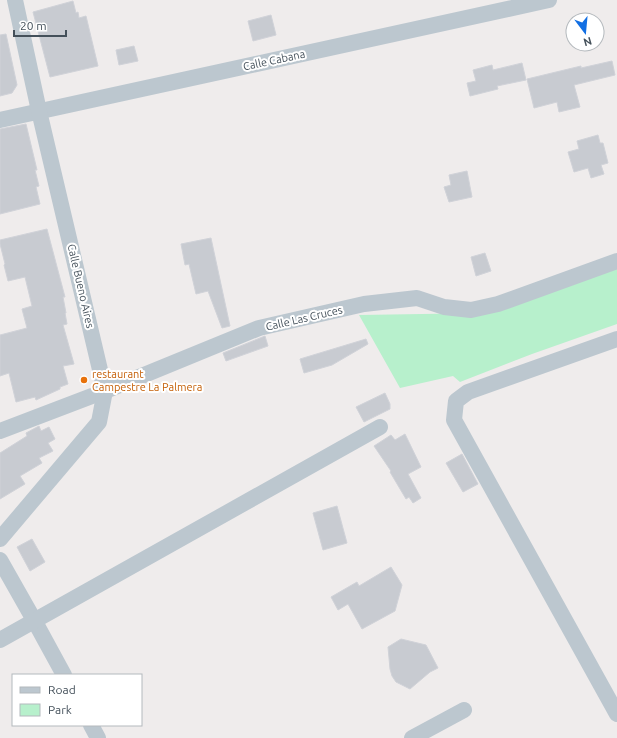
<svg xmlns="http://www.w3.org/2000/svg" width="617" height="738" viewBox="0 0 617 738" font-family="Ubuntu,sans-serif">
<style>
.green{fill:#b7f0cc}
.building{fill:#c8cbd1;stroke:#d0d2d8}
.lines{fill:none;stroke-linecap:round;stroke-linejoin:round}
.street{stroke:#bcc7cf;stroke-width:16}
.food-dot{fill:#e8710a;stroke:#fff;stroke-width:1.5}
.labels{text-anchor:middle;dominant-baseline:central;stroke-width:4;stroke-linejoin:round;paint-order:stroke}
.street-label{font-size:11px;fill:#44505a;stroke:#fff}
.food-label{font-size:11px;fill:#c56008;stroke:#fff;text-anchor:start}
</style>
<rect width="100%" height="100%" fill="#efecec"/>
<polygon class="green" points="617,264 617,324 532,354 460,382 453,376 400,388 359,315 485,313"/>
<g class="building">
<polygon points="73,1 76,13 78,12 79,18 86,16 98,66 50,77 33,12"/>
<polygon points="271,15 276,35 253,41 248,21"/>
<polygon points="6,34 17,85 12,93 0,96 0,35"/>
<polygon points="134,46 138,61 119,65 116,50"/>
<polygon points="612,61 615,75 574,85 580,107 559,112 557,102 534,108 527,79 581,66 581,68"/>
<polygon points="522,63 526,80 497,86 498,89 470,96 467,83 476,81 473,70 492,65 493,70"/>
<polygon points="26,124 37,170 35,170 39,186 36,187 40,204 0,214 0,129"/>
<polygon points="598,135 600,143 603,143 608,163 601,165 604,174 591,178 588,168 574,172 568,152 579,149 577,141"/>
<polygon points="467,171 472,197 449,202 444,187 451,185 449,175"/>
<polygon points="47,229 65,297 63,297 66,313 65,313 67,324 63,325 74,364 63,366 68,384 60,387 60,389 36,400 35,397 16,402 9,373 0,376 0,335 27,328 22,309 32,306 25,277 8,281 4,265 5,264 0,244 0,240"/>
<polygon points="211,238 230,326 222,328 208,291 196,294 189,264 185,265 181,244"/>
<polygon points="485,253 491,271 476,276 471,257"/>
<polygon points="265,336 268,346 226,361 223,353"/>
<polygon points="366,339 368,344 332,365 304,373 300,359"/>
<polygon points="385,393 390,404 390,409 364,422 356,407"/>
<polygon points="39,426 41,431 49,427 55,439 48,443 53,451 39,458 42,463 20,476 25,484 0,499 0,453 27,436 26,433"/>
<polygon points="405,434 421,467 408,474 421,498 413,503 409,497 406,499 390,472 391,471 374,446 391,435 395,440"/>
<polygon points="462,454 478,484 463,492 446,463"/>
<polygon points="337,506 347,543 323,550 313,513"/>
<polygon points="32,539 45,562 30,571 17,547"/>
<polygon points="391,567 402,585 395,611 362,629 348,604 338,610 331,597 357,582 359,586"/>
<polygon points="401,639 426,645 438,668 430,672 410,689 396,682 392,676 390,669 388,647"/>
</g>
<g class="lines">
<g class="street">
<polyline points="0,120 549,0"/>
<polyline points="617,339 468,392 456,401 454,420 617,714"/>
<polyline points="0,431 105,391 259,328 364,304 417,298 444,307 471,310 498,304 617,261"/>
<polyline points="0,539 99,422 105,391 39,111 15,0"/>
<polyline points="0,560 34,620 64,675"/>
<polyline points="0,640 380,427"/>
<polyline points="91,725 98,738"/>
<polyline points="412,738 464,710"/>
</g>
</g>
<circle class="food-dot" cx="84" cy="380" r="4"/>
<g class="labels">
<g class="street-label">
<text transform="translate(274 60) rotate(-12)">Calle Cabana</text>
<text transform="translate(81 286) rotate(77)">Calle Bueno Aires</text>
<text transform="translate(304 318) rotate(-13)">Calle Las Cruces</text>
</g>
<g class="food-label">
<text x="92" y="374">restaurant<tspan x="92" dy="13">Campestre La Palmera</tspan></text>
</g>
</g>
<rect x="12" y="674" width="130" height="52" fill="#ffffff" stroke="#b4b9bd"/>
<rect x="20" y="687" width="20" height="6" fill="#bcc7cf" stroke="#b4b9bd"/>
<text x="48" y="694" font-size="12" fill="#44505a">Road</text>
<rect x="20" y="704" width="20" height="12" fill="#b7f0cc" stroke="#b4b9bd"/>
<text x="48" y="714" font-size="12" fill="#44505a">Park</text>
<g transform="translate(585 32) rotate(164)"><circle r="19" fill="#ffffff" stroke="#b4b9bd"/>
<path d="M0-3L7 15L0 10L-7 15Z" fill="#126fe3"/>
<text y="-6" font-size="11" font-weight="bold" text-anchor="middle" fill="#44505a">N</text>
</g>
<path d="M14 30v6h52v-6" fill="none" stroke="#44505a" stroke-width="2"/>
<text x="20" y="30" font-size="12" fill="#44505a" stroke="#ffffff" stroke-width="3" paint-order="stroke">20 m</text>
</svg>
